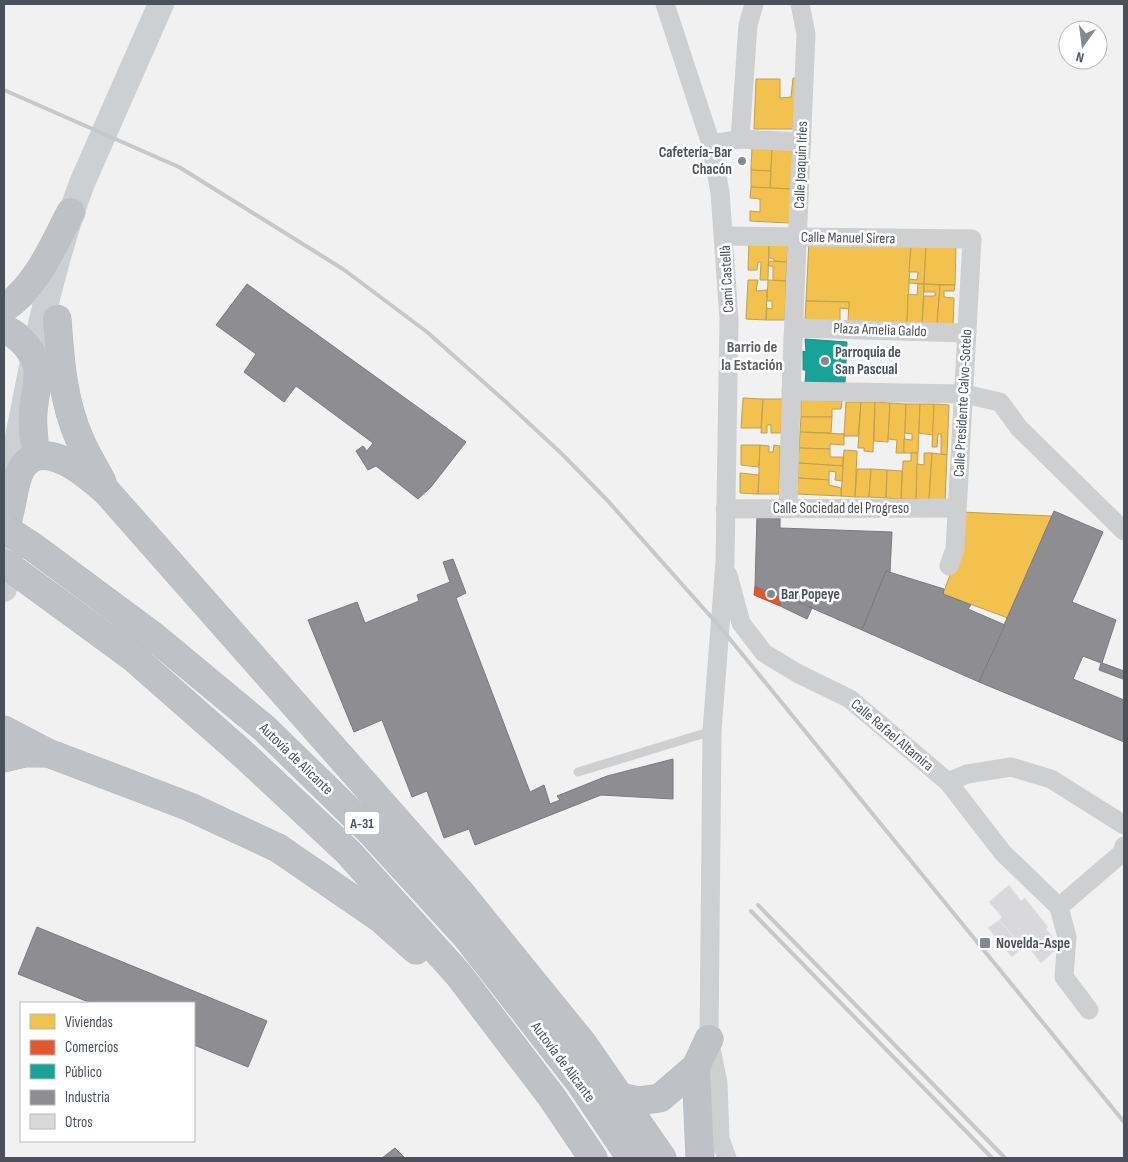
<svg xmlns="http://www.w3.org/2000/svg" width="1128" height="1162" viewBox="0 0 1128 1162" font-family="'Sofia Sans Condensed',sans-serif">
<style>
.homes{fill:#f2c14e;stroke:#c09f52}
.shops{fill:#e4572e;stroke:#b6553c}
.public{fill:#17a398;stroke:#268a86}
.industry{fill:#8d8d92;stroke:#797b82}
.building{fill:#d9d9db;stroke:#e2e3e3}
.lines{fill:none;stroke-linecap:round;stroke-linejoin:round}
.highway-casing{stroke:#b7babf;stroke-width:29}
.lane{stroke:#cdcfd1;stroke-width:9}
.street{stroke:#cdcfd1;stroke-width:19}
.secondary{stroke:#cdd0d2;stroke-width:26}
.highway{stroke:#bec1c6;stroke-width:28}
.rail{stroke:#c7c8ca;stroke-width:4}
.highway-bridge-casing{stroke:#b7babf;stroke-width:29;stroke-linecap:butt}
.highway-bridge{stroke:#bec1c6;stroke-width:28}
.poi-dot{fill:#848990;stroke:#fff;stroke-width:2}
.labels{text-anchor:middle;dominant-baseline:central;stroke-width:5;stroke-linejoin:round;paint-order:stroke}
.shield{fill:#fff;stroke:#80858c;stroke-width:1}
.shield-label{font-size:14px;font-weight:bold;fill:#4a515b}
.poi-label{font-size:15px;font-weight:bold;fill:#4a515b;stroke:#fff;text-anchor:start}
.street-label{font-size:15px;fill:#4a515b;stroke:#fff}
.neighbourhood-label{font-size:16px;font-weight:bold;fill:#5d5f64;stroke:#fff}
</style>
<rect width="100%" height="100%" fill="#f1f1f1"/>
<g class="homes">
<polygon points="793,78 796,78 793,129 754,129 756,79 780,79 780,98 791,97"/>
<polygon points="752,147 772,148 771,171 751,170"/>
<polygon points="772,148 792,148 791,189 770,188"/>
<polygon points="751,170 771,171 770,188 751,187"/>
<polygon points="751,187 791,189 790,223 750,221 750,211 760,212 760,199 750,198"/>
<polygon points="749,240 769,241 768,280 760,280 761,262 758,262 757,270 748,270"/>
<polygon points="769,241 788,242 787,262 774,261 774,259 769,258"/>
<polygon points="809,241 911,245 907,324 848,322 849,302 806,301"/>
<polygon points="911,245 926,245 924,284 909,283 909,279 917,280 918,272 909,272"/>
<polygon points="926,245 956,246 955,285 924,284"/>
<polygon points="769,261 787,262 786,281 773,280 773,266 768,266"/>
<polygon points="748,280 758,280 756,291 767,290 766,320 746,319"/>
<polygon points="768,280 786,281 785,320 766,320 767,308 772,309 772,301 767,301"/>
<polygon points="918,284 924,284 922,325 907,324 908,294 917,295"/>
<polygon points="924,284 940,285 937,325 922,325 924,296 935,296 935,292 924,292"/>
<polygon points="940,285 955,285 954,291 944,291 944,297 954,298 953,326 937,325"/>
<polygon points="806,301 849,302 849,309 840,308 840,322 805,320"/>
<polygon points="743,398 763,399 761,428 741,428"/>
<polygon points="763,399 782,399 781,433 771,433 771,425 767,425 767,433 761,433"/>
<polygon points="801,400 842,401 841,409 832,409 832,417 801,417"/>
<polygon points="846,402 861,402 858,436 844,436"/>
<polygon points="861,402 875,402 873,452 864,451 864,448 858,448"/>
<polygon points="875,402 890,403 888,442 874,441"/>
<polygon points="890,403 906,404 904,453 896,453 897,440 888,439"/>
<polygon points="906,404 920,404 918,453 904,453 904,439 912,440 912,434 905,433"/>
<polygon points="920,404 934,404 933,435 919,433"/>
<polygon points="934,404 949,405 947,455 941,454 941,434 938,434 937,447 932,447"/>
<polygon points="801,417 832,417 831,433 800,432"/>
<polygon points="800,432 844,434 844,445 830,444 830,449 799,448"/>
<polygon points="741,445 760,445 759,467 741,465"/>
<polygon points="760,445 769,446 769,452 773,452 774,445 780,446 779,494 758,494"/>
<polygon points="799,448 830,449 830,457 843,457 843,466 798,463"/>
<polygon points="844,450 857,451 855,497 841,496"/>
<polygon points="911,453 918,453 916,499 901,499 903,461 911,461"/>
<polygon points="924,453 932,453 929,500 916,499 917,464 924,465"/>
<polygon points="932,453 947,455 945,501 929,500"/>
<polygon points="798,463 843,466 842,481 835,480 836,472 829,471 829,480 798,478"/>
<polygon points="857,469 871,469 869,497 855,497"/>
<polygon points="871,469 887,470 886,498 869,497"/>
<polygon points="887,470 902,471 901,499 886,498"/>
<polygon points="740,473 759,475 758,494 740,493"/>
<polygon points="798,478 829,480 829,485 841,488 841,496 797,494"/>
<polygon points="960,512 1052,516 1008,618 943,594 958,553"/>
</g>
<polygon class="shops" points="755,586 781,598 780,606 754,595"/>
<polygon class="public" points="805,339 847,342 845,383 805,382 806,370 803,370 803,351 806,352"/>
<g class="industry">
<polygon points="247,284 466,442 431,487 418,499 376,466 368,470 356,451 363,446 367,451 373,443 296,386 284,402 244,372 256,354 216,325"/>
<polygon points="1054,511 1103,532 1072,602 1116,620 1102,663 1124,671 1124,675 1123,679 1099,670 1101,663 1083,656 1073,679 1124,700 1124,742 979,682"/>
<polygon points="757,514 780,515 780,528 892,532 890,572 886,571 862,630 782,595 781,598 755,586"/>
<polygon points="453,559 466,593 456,598 530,792 544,785 550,804 560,800 557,796 607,776 673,759 673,799 601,795 475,845 469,829 444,838 427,791 412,797 382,720 354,732 308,620 357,602 365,623 419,601 417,595 450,582 443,562"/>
<polygon points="886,571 944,589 943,594 971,605 968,609 1005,625 979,682 862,630"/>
<polygon points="782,595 812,608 807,619 780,606"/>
<polygon points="37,927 267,1021 248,1067 194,1045 194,1003 91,1003 18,974"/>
<polygon points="395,1148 405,1158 382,1158"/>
</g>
<g class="building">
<polygon points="1009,885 1021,901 1025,898 1048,927 1046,929 1060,946 1041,963 1027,945 1023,947 999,920 1002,917 989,902"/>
<polygon points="999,920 1023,947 1012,957 988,928"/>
</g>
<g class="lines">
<g class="highway-casing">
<g id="highway">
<path d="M4,308C37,287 53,246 71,212"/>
<path d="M57,319C60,361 63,402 80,440C86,455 95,468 102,482"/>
<path d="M4,329C12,332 20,338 26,345C46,370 35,384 33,412C32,422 33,431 34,440"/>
<path d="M4,529C13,511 12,485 21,469C42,434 89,476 107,492L459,891L583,1044L662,1158"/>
<polyline points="33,547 153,636 264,728 370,831 467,937 579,1081 631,1158"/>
<polyline points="26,579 134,658 243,754 348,852 458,974 551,1096 593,1158"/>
<polyline points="4,730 48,753 190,807 278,848 380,918 416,950"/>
<polyline points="4,758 25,753 47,753"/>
<polyline points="620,1097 638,1101 660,1098 696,1067"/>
<polyline points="700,1158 696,1067 709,1039"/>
</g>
</g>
<polyline class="lane" points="578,772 712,731"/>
<g class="street">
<polyline points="665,4 711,144 720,192 729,319 725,562 712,731 709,1039 718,1083 720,1139 727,1158"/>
<polyline points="740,139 748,25 754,4"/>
<polyline points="711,144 740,139 802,142"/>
<polyline points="724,236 972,239 955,549 949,566"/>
<polyline points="794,328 967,333"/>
<polyline points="791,391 964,394 1000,402 1019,428 1124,531"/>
<polyline points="788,508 792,363 806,34 800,4"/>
<polyline points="725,509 956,508"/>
<polyline points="728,575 741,623 764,653 797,673 850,699 948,782 967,774 1011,767 1051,779 1124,825"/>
<polyline points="948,782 1003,853 1059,907 1122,853 1124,846"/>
<polyline points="1059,907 1067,937 1064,977 1089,1010"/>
</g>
<g class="secondary">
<path d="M8,490C28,387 45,282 82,183L161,4"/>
<polyline points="4,589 12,545"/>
</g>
<use href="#highway" class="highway"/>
<g class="rail">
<polyline points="4,90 179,167 343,269 427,332 506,402 562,454 608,501 720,627 1124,1122"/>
<polyline points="758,905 1005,1158"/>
<polyline points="751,911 992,1158"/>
</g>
<g class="highway-bridge-casing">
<g id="highway-bridge">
<polyline points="4,528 33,547"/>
<polyline points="4,563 26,579"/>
</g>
</g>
<use href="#highway-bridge" class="highway-bridge"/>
</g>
<g class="poi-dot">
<circle cx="742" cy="161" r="5"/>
<circle cx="825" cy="361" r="5"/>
<circle cx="771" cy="594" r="5"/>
<rect x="979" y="937" width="12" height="12" rx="2.5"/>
</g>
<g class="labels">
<rect class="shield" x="344.5" y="811.5" width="35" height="23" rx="4"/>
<g class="shield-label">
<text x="362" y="823">A-31</text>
</g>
<g class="poi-label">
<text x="732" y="152" text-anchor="end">Cafetería-Bar<tspan x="732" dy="17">Chacón</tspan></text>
<text x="835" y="352">Parroquia de<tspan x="835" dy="17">San Pascual</tspan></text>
<text x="781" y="594">Bar Popeye</text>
<text x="996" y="943">Novelda-Aspe</text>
</g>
<g class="street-label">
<text transform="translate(801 165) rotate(-88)">Calle Joaquín Irles</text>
<text transform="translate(848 238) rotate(1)">Calle Manuel Sirera</text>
<text transform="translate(727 279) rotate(-93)">Camí Castellà</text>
<text transform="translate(880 330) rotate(2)">Plaza Amelia Galdo</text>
<text transform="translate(963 403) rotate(-87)">Calle Presidente Calvo-Sotelo</text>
<text x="841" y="508">Calle Sociedad del Progreso</text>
<text transform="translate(892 735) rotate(40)">Calle Rafael Altamira</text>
<text transform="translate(296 759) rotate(44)">Autovía de Alicante</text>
<text transform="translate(563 1062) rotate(53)">Autovía de Alicante</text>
</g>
<g class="neighbourhood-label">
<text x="752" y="347">Barrio de<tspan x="752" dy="18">la Estación</tspan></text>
</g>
</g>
<rect width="1128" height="1162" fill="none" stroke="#4a515b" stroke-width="10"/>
<rect x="20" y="1002" width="175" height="140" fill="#ffffff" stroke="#b7b9bd"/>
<rect x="30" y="1014" width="25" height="15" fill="#f2c14e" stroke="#b7b9bd"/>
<text x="65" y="1027" font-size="15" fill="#4a515b">Viviendas</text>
<rect x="30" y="1040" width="25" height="15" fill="#e4572e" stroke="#b7b9bd"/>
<text x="65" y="1052" font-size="15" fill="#4a515b">Comercios</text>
<rect x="30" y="1064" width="25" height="15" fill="#17a398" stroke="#b7b9bd"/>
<text x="65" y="1077" font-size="15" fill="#4a515b">Público</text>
<rect x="30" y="1090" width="25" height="15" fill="#8d8d92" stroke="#b7b9bd"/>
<text x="65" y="1102" font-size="15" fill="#4a515b">Industria</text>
<rect x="30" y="1114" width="25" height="15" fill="#d9d9db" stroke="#b7b9bd"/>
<text x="65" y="1127" font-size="15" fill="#4a515b">Otros</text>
<g transform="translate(1083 45) rotate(194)"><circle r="24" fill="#ffffff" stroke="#b7b9bd"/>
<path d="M0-4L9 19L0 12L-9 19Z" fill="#848990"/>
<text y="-8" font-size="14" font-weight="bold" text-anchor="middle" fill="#4a515b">N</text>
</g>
</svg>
